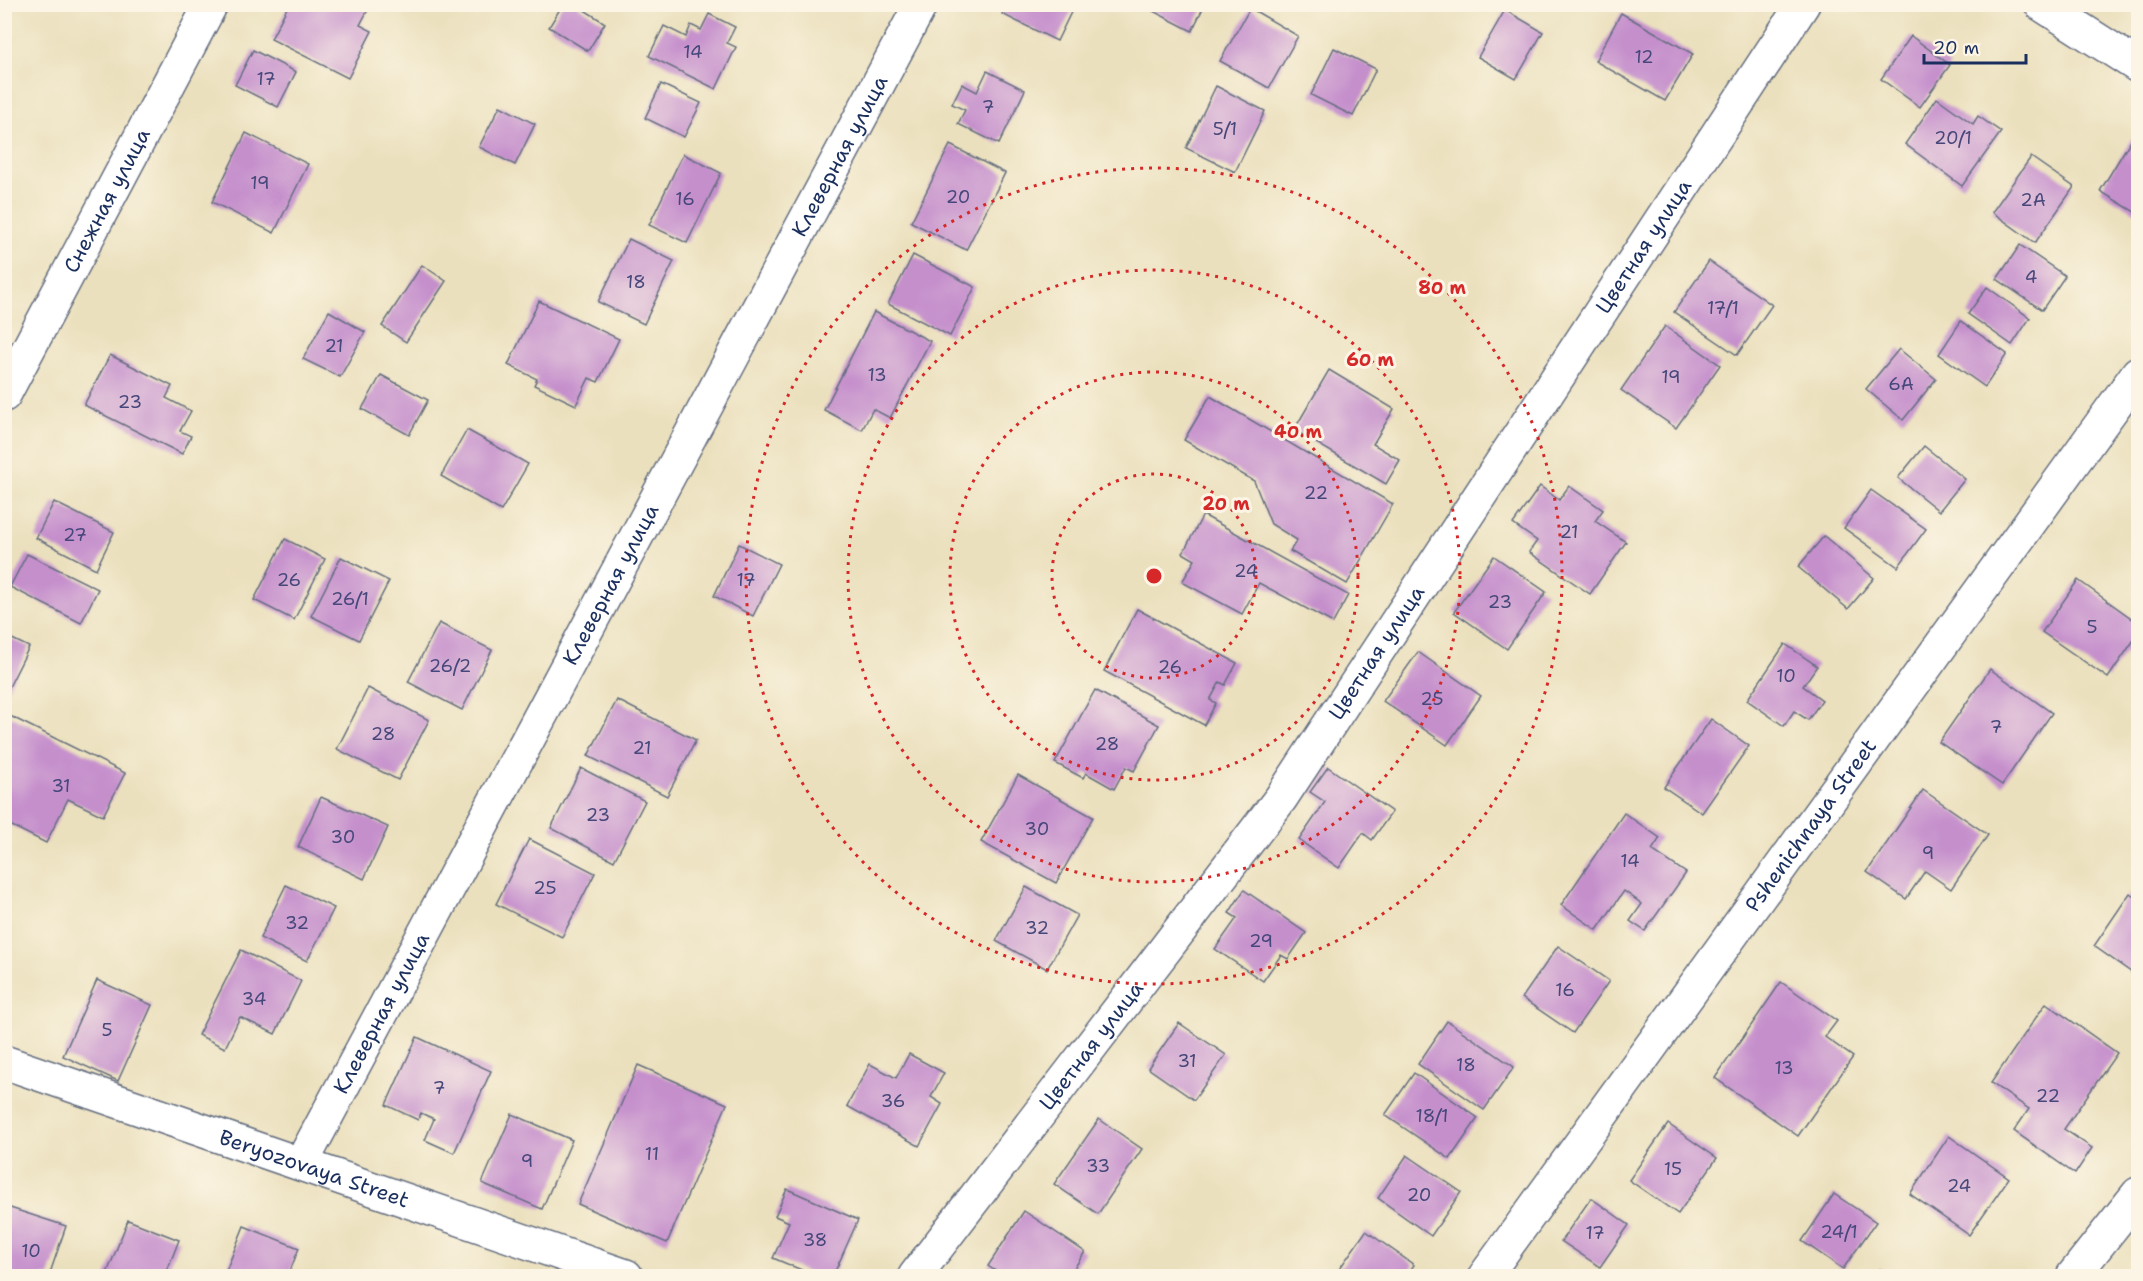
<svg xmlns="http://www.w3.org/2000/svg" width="2143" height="1281" viewBox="0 0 2143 1281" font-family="'Shantell Sans',sans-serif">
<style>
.building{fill:#c58fcc}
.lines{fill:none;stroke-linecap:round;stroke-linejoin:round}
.minor-casing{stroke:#646d7f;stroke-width:36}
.minor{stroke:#fff;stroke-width:33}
.ring{fill:none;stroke:#d62828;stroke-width:3;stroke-dasharray:3 6}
.labels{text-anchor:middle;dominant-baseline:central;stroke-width:6;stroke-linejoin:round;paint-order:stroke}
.number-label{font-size:18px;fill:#46477a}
.street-label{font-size:21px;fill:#1b2f5e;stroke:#fcf5e5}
.centre{fill:#d62828;stroke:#fcf5e5;stroke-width:3}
.ring-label{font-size:18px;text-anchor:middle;font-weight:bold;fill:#d62828;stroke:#fcf5e5;stroke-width:6;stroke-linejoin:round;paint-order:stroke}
</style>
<rect width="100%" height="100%" fill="#fcf5e5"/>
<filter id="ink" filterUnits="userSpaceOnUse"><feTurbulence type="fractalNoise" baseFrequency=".0167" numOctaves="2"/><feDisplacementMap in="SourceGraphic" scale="12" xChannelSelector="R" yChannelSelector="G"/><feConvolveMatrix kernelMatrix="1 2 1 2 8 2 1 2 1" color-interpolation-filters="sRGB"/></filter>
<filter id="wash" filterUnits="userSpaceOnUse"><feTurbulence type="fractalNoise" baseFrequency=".008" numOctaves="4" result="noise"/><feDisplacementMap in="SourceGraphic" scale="24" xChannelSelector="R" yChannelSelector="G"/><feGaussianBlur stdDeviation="1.35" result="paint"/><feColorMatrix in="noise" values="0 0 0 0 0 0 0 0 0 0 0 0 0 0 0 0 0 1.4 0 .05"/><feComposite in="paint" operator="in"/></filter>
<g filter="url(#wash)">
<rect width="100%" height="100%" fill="#ebe0bd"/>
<g id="blocks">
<g class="building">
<polygon points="289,4 371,4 360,25 372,31 348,78 271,39"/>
<polygon points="563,4 575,4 605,23 588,51 549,27"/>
<polygon points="1006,4 1075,4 1057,41 1002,14"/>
<polygon points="1144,4 1205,4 1192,31 1143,6"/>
<polygon points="1250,8 1298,36 1269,88 1220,61"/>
<polygon points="1505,10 1543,32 1516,79 1478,57"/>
<polygon points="1621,13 1693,54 1665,101 1595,61"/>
<polygon points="709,14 735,27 727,43 736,47 716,89 649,56 664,26 686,37 691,25 701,30"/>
<polygon points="1911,36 1950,65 1920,107 1881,79"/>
<polygon points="1334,48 1376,69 1353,116 1311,95"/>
<polygon points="253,50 296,72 278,107 235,85"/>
<polygon points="987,71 1025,90 999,144 958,124 965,110 952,104 962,84 977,92"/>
<polygon points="661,84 701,103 684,137 645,118"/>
<polygon points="1216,86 1265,111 1235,172 1186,148"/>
<polygon points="1937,98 1973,124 1978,116 2001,132 1962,186 1905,144"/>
<polygon points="500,106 535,124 515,165 479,147"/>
<polygon points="2137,130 2138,131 2138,214 2100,191"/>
<polygon points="246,133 308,164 274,233 212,202"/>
<polygon points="950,145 1005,173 966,250 911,222"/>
<polygon points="683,154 721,173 687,243 649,225"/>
<polygon points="2031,157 2074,187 2035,243 1992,212"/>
<polygon points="629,239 674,261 644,324 598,302"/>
<polygon points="2020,245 2065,276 2042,310 1997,279"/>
<polygon points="913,255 975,287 950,336 888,304"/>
<polygon points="1709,261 1772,305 1737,355 1674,312"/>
<polygon points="422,265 446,281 406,342 382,326"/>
<polygon points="1987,287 2030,318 2012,345 1968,314"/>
<polygon points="539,301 619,339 598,382 589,378 576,405 534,385 537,379 508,365"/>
<polygon points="329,311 365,332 340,377 303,359"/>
<polygon points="874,312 930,341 890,418 873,409 862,430 824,410"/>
<polygon points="1961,321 2007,354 1985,387 1939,354"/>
<polygon points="1665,326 1720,365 1676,428 1621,390"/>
<polygon points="1899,349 1936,379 1903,420 1866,389"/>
<polygon points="110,355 172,386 166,398 191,411 180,431 191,436 182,454 84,405"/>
<polygon points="1329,370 1394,409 1373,444 1400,460 1386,484 1294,430"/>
<polygon points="381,375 428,400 409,435 362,409"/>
<polygon points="1210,396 1393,504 1347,584 1290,551 1297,540 1271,524 1254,481 1184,440"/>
<polygon points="467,430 528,464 501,511 441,476"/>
<polygon points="1924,446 1965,479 1939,511 1898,478"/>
<polygon points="1540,486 1559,500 1569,486 1603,510 1595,521 1626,542 1590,594 1529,552 1537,541 1513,524"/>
<polygon points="1871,490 1926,529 1898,567 1844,528"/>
<polygon points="54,502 114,532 96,569 36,538"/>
<polygon points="1203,515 1348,595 1333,623 1259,583 1242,614 1182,582 1195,560 1183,553"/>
<polygon points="1824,536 1874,578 1848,609 1798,567"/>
<polygon points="285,539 325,559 294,620 254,600"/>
<polygon points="739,544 779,564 753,616 714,596"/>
<polygon points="27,554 98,589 81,623 10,587"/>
<polygon points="1494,556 1546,592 1507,649 1454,612"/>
<polygon points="341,557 389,581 359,640 311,616"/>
<polygon points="2078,580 2138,623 2138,634 2108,678 2042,632"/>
<polygon points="1137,609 1237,663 1225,685 1220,682 1210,700 1216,703 1204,725 1104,671"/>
<polygon points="439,623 492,650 462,710 408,682"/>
<polygon points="4,635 29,647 4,697"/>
<polygon points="1785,644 1817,666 1803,686 1822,700 1808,720 1794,711 1784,726 1747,700"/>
<polygon points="1418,652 1481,696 1447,745 1383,701"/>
<polygon points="1990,669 2052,713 2002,785 1939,742"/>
<polygon points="368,688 429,720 398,780 337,749"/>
<polygon points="1095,690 1159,725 1134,771 1126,767 1114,789 1086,773 1083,778 1055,763"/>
<polygon points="617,700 696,740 667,796 588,756"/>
<polygon points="4,713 125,773 103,816 68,799 46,843 4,822"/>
<polygon points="1711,719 1749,746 1702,813 1664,787"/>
<polygon points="1328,767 1392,812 1372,840 1363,833 1339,868 1299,840 1325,802 1310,792"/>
<polygon points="581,768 645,801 614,861 551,828"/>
<polygon points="1018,775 1093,817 1056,883 981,842"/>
<polygon points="1923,790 1988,835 1951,889 1925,871 1906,899 1867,872"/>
<polygon points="321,797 388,827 364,879 298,847"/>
<polygon points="1624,813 1660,838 1652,850 1686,873 1645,931 1630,921 1642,904 1624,891 1597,930 1561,905"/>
<polygon points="529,839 595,873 562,937 496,904"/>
<polygon points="286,885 334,908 307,961 260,938"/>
<polygon points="1026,887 1077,915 1047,969 996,941"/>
<polygon points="1244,890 1306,933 1288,959 1281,955 1263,981 1215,949 1237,918 1229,913"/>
<polygon points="2130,893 2138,899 2138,977 2094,946"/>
<polygon points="1558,946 1609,981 1573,1033 1522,998"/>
<polygon points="241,950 301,981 275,1034 240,1017 225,1048 198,1035"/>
<polygon points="97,980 152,1005 118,1081 63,1056"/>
<polygon points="1781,982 1837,1021 1825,1037 1853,1057 1798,1136 1715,1078"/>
<polygon points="2046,1003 2117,1053 2064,1129 2092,1148 2075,1174 2014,1131 2029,1109 1991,1083"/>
<polygon points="1447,1021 1514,1067 1484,1110 1418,1064"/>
<polygon points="1179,1023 1226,1055 1194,1100 1148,1068"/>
<polygon points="417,1037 491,1071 454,1153 425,1140 434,1119 421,1113 418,1120 386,1105"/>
<polygon points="909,1054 944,1073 931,1097 942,1104 919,1146 847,1106 870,1064 896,1078"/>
<polygon points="638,1065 727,1104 667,1243 578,1204"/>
<polygon points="1414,1073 1478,1118 1450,1159 1385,1115"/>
<polygon points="512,1114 572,1140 542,1209 482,1183"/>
<polygon points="1099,1119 1142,1149 1098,1214 1054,1184"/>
<polygon points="1668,1124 1717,1158 1678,1214 1629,1180"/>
<polygon points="1949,1136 2009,1178 1969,1235 1910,1194"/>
<polygon points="1407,1155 1461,1192 1431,1236 1378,1198"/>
<polygon points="787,1189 858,1220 833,1276 816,1276 773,1258 789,1222 775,1216"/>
<polygon points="1834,1194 1876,1222 1843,1269 1802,1241"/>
<polygon points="1591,1198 1629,1225 1600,1267 1561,1241"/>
<polygon points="4,1206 66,1226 49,1276 4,1276"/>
<polygon points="1024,1211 1085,1252 1069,1276 1003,1276 988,1266"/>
<polygon points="128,1220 179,1240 165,1276 106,1276"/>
<polygon points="244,1226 299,1248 288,1276 224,1276"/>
<polygon points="1366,1231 1414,1265 1406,1276 1335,1275"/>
<polygon points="1880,1269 1892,1276 1875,1276"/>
</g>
</g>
</g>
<g filter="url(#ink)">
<use href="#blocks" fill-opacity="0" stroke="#646d7f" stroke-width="1.5"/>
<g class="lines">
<g class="minor-casing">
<g id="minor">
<polyline points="2041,4 2138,66"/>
<path id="s1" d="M4,395L211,4"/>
<path id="s2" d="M4,1062L626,1276"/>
<path id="s3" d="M301,1164L921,4"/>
<path id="s4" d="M915,1276L1281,798L1803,4"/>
<path id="s5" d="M1485,1276L2138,373"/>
<polyline points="2073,1276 2138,1194"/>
</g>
</g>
<use href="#minor" class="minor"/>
</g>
</g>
<g class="ring">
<circle cx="1154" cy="576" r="102"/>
<circle cx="1154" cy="576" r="204"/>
<circle cx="1154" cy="576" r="306"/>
<circle cx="1154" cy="576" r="408"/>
</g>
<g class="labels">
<g class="number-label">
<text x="693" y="52">14</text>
<text x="1644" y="57">12</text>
<text x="266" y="79">17</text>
<text x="988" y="107">7</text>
<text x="1225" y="129">5/1</text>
<text x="1953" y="138">20/1</text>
<text x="260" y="183">19</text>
<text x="958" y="197">20</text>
<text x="685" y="199">16</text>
<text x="2033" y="200">2А</text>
<text x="2031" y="277">4</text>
<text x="636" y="282">18</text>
<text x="1723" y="308">17/1</text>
<text x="334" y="346">21</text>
<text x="877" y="375">13</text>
<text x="1671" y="377">19</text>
<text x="1901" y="384">6А</text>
<text x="130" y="402">23</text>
<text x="1316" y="493">22</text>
<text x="1569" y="532">21</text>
<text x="75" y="535">27</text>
<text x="1246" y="571">24</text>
<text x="289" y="580">26</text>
<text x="746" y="580">17</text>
<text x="350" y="599">26/1</text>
<text x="1500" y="602">23</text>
<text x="2092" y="627">5</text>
<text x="450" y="666">26/2</text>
<text x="1170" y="667">26</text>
<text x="1786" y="676">10</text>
<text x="1432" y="699">25</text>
<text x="1996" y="727">7</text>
<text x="383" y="734">28</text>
<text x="1107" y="744">28</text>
<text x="642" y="748">21</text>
<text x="61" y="786">31</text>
<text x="598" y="815">23</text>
<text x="1037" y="829">30</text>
<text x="343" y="837">30</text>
<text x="1928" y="853">9</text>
<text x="1630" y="861">14</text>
<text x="545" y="888">25</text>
<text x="297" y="923">32</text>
<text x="1037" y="928">32</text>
<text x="1261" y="941">29</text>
<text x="1565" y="990">16</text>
<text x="254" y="999">34</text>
<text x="107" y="1030">5</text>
<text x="1187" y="1061">31</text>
<text x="1466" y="1065">18</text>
<text x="1784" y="1068">13</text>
<text x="439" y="1088">7</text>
<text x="2048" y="1096">22</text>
<text x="893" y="1101">36</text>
<text x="1432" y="1116">18/1</text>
<text x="652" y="1154">11</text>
<text x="527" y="1161">9</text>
<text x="1098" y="1166">33</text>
<text x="1673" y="1169">15</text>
<text x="1959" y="1186">24</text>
<text x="1419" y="1195">20</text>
<text x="1839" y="1232">24/1</text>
<text x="1595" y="1233">17</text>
<text x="815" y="1240">38</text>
<text x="31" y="1251">10</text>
</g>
<g class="street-label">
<text stroke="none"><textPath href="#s3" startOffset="1143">Клеверная улица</textPath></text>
<text stroke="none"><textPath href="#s1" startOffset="220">Снежная улица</textPath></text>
<text stroke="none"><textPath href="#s4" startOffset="1262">Цветная улица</textPath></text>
<text stroke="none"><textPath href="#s3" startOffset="657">Клеверная улица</textPath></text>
<text stroke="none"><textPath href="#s4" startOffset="776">Цветная улица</textPath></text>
<text stroke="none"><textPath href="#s5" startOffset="556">Pshenichnaya Street</textPath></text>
<text stroke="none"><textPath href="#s3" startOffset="171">Клеверная улица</textPath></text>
<text stroke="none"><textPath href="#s4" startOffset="290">Цветная улица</textPath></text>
<text stroke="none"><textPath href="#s2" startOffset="328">Beryozovaya Street</textPath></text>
</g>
</g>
<circle cx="1154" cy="576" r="9" class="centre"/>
<g class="ring-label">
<text x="1442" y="294">80 m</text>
<text x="1370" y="366">60 m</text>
<text x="1298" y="438">40 m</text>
<text x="1226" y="510">20 m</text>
</g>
<rect width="2143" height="1281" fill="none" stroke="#fcf5e5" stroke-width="24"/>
<path d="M1924 54v9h102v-9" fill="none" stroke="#1b2f5e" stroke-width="3"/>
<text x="1933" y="54" font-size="18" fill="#1b2f5e" stroke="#fcf5e5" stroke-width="4.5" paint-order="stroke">20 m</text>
</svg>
